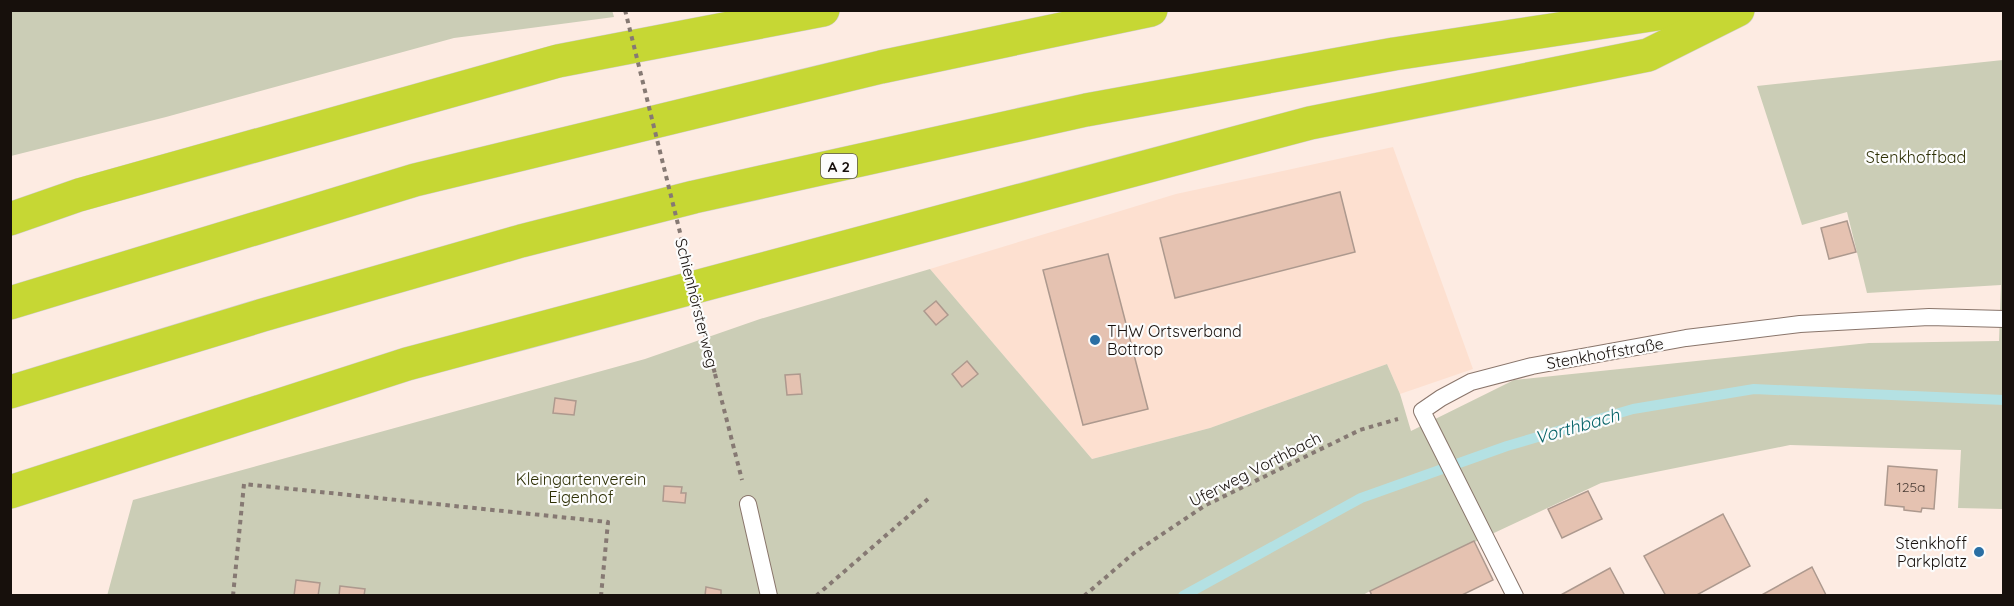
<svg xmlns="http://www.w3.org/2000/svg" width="2014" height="606" viewBox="0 0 2014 606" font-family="Quicksand,sans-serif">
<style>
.built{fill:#fde0d0}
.green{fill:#cbcdb6}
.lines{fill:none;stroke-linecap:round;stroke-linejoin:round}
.stream{stroke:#b4e1e3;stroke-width:10}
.building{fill:#e5c2b1;stroke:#ad998e;stroke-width:1.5}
.service-casing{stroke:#89756b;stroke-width:18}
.motorway-casing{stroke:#d1cfce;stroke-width:34}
.path{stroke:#867973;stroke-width:4;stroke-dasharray:4.5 4.5;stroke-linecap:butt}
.service{stroke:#fff;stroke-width:16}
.motorway{stroke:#c6d734;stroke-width:33}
.path-bridge{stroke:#867973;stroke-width:4;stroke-dasharray:4.5 4.5;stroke-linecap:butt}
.poi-dot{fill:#2a6fa4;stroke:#fcfcfc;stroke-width:2}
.labels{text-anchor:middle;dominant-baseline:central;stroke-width:4.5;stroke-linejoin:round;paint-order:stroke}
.number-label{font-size:14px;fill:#4a3c35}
.shield{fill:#fcfcfc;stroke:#5c5754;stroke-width:1.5}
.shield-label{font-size:15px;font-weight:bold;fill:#17100c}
.park-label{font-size:16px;fill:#2d2f04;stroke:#fcfcfc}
.street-label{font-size:16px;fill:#17100c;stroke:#fcfcfc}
.poi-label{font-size:16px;fill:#17100c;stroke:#fcfcfc;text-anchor:start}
.water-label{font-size:18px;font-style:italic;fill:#056368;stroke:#fcfcfc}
</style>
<rect width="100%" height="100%" fill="#fdebe2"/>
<polygon class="built" points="1393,147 1473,369 1400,394 1387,364 1210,428 1092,459 930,269 1176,194"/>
<g class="green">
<polygon points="612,10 614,17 454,38 166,117 11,156 11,11"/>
<polygon points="2003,60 2003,509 1958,508 1961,450 1790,445 1601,483 1370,591 1363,595 107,596 133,500 645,359 760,319 930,269 1092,459 1210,428 1387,364 1400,394 1411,431 1514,380 1869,343 1999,341 2001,285 1867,293 1847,212 1802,225 1757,86"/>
</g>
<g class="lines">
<polyline class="stream" points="1183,596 1361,498 1507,446 1633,409 1754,389 2004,400"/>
</g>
<g class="building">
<polygon points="1340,192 1355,252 1175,298 1160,238"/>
<polygon points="1847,221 1856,252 1829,259 1821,228"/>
<polygon points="1108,254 1148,409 1083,425 1043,270"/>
<polygon points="936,301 948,315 936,325 924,311"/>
<polygon points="967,361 978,374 962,387 952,374"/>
<polygon points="800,374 802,394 787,395 785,375"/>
<polygon points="555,398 576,401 574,415 553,413"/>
<polygon points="1888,466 1937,470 1934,509 1922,508 1921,512 1904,510 1904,507 1885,505"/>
<polygon points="664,486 682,487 681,493 686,493 685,503 663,501"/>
<polygon points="1588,491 1602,519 1562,538 1548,509"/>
<polygon points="1723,514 1750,566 1695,596 1666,596 1644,556"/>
<polygon points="1474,541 1493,580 1460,596 1372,596 1370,591"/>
<polygon points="1812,567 1826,595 1760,596"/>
<polygon points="1610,568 1625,596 1559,596"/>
<polygon points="296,580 320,583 318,596 294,596"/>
<polygon points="340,586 365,589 364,596 339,596"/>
<polygon points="706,587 721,590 721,596 705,596"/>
</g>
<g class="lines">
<g class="service-casing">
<g id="service">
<polyline points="748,504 769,596"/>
<polyline points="1515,596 1422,411 1441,398 1471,382 1532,366 1686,338 1800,324 1929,317 2004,319"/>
</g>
</g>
<g class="motorway-casing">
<g id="motorway">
<polyline points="10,219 79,195 558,61 823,10"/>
<polyline points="10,303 415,180 881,67 1151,10"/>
<polyline points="10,392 263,315 521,241 694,197 1086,110 1394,54 1684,10"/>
<polyline points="10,492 407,364 1310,123 1648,55 1738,10"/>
</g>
</g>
<g class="path">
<polyline points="715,374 742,480"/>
<polyline points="233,596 244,484 608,522 601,596"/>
<polyline points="816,596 928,499"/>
<polyline points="1084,596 1134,553 1206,505 1360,430 1398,419"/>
</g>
<use href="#service" class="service"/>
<use href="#motorway" class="motorway"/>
<polyline class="path-bridge" points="625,10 715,374"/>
</g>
<g class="poi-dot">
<circle cx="1095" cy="340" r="6"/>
<circle cx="1979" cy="552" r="6"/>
</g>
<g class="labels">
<g class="number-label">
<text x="1911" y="487">125a</text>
</g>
<rect class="shield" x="821" y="154" width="36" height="24" rx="4.5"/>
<g class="shield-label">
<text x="839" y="166">A 2</text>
</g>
<g class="park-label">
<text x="1916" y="157">Stenkhoffbad</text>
<text x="581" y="479">Kleingartenverein<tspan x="581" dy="18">Eigenhof</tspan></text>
</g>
<g class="street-label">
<text transform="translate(697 303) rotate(76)">Schienhörsterweg</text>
<text transform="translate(1605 353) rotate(-10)">Stenkhoffstraße</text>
<text transform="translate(1255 469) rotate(-27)">Uferweg Vorthbach</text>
</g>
<g class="poi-label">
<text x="1107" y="331">THW Ortsverband<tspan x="1107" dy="18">Bottrop</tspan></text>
<text x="1967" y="543" text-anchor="end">Stenkhoff<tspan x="1967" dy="18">Parkplatz</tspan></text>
</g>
<g class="water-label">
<text transform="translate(1577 426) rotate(-16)">Vorthbach</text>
</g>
</g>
<rect width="2014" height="606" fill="none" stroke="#17100c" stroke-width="24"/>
</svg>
